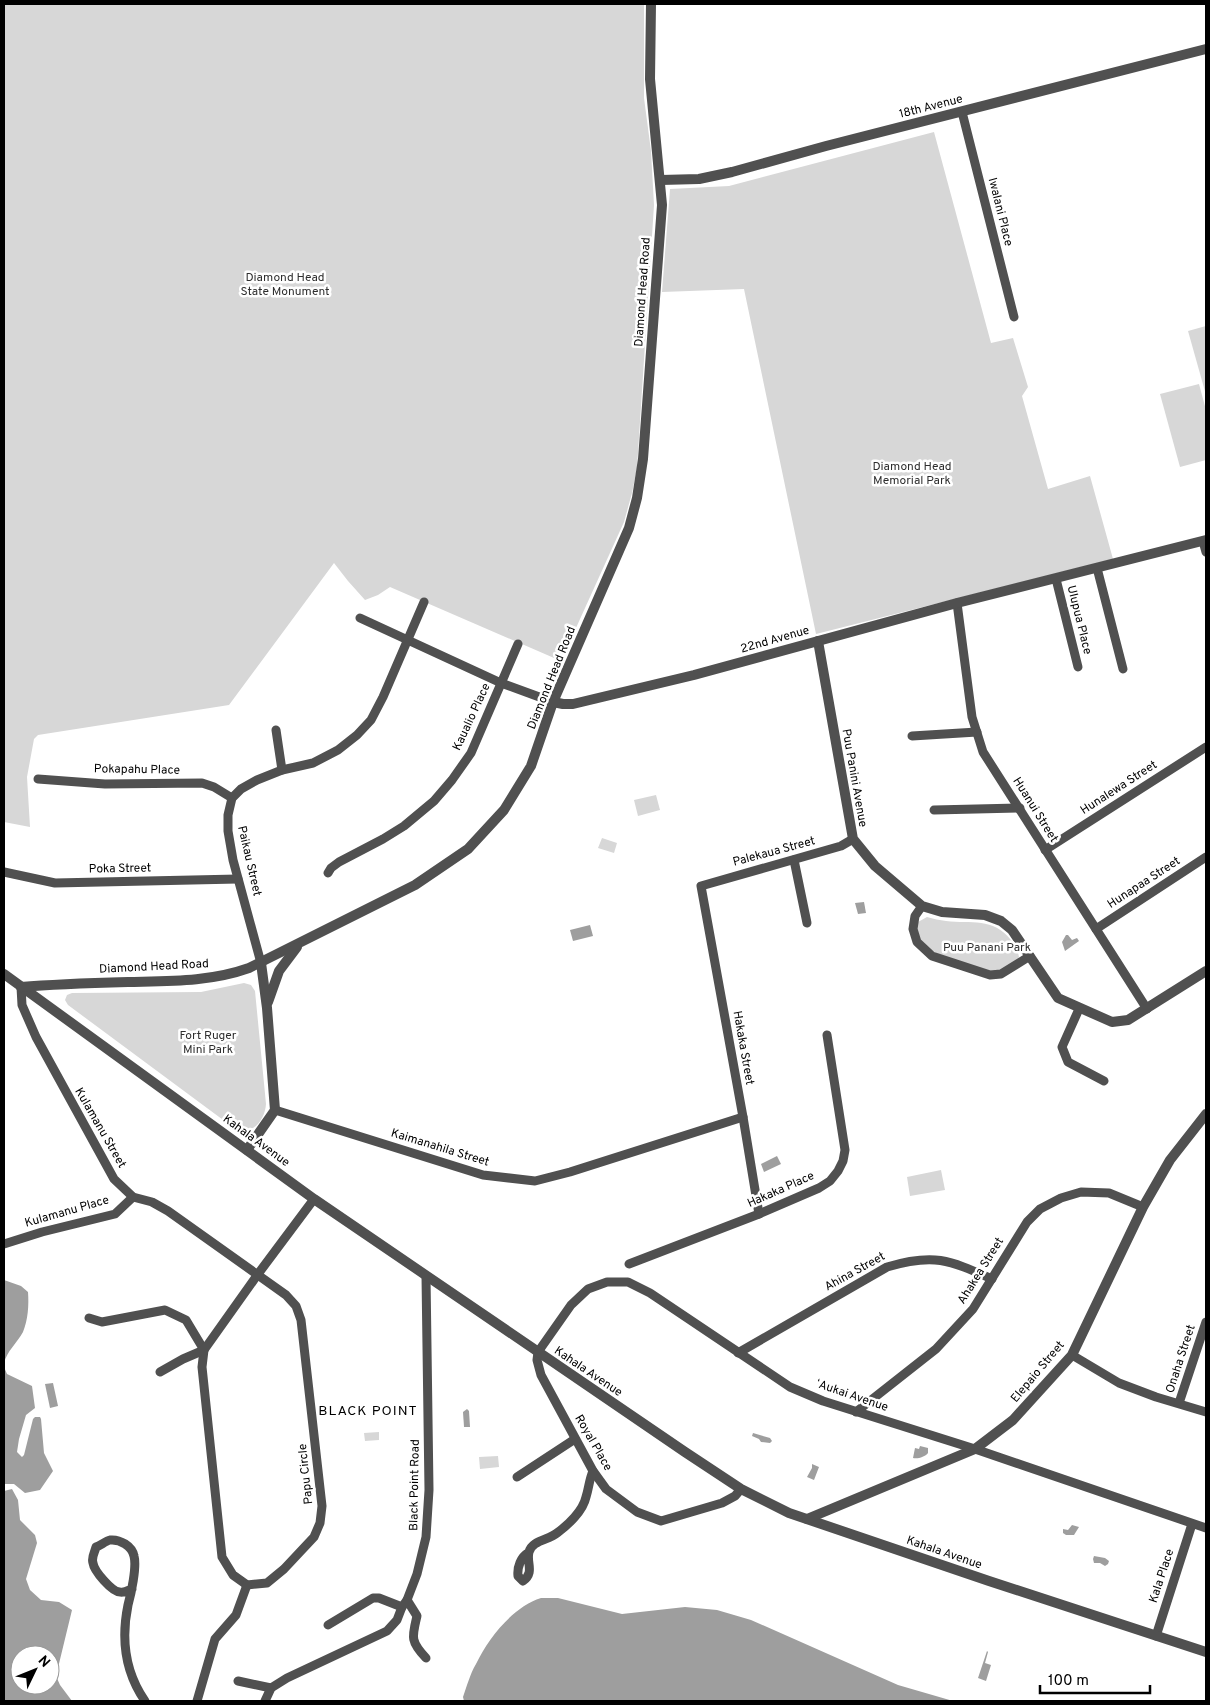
<svg xmlns="http://www.w3.org/2000/svg" width="1210" height="1705" viewBox="0 0 1210 1705" font-family="Overpass,sans-serif">
<style>
.green{fill:#d7d7d7}
.water{fill:#9e9e9e;fill-rule:evenodd}
.lines{fill:none;stroke-linecap:round;stroke-linejoin:round}
.minor{stroke:#505050;stroke-width:9}
.tertiary{stroke:#505050;stroke-width:10}
.labels{text-anchor:middle;dominant-baseline:central;stroke-width:5;stroke-linejoin:round;paint-order:stroke}
.street-label{font-size:12px;fill:#000;stroke:#fff}
.park-label{font-size:12px;fill:#2e2e2e;stroke:#fff}
.neighbourhood-label{font-size:14px;letter-spacing:1px;fill:#000;stroke:#fff}
</style>
<rect width="100%" height="100%" fill="#fff"/>
<g class="green">
<polygon points="4,4 644,4 644,98 651,151 654,205 637,468 632,493 624,522 561,661 390,587 378,595 365,600 348,581 334,563 229,705 38,735 34,739 27,777 30,827 4,822"/>
<polygon points="934,132 991,343 1013,338 1028,387 1022,396 1048,489 1090,476 1113,559 816,634 744,289 662,292 670,189 729,186"/>
<polygon points="1206,326 1206,395 1188,331"/>
<polygon points="1199,384 1206,410 1206,460 1180,467 1160,394"/>
<polygon points="656,795 660,810 638,816 634,800"/>
<polygon points="602,838 617,843 614,853 598,848"/>
<path d="M927,917C933,919 940,920 946,921C971,924 993,917 1011,940C1015,945 1018,950 1019,957C1014,965 1003,971 994,972C987,974 975,967 968,965C949,958 911,950 918,922Z"/>
<path d="M244,983L251,985L255,991L266,1104C265,1119 254,1134 238,1131L68,1005L65,1000L67,995L72,993L201,992Z"/>
<polygon points="941,1170 945,1190 910,1196 907,1177"/>
<polygon points="379,1432 379,1440 365,1441 364,1433"/>
<polygon points="498,1456 499,1467 480,1469 479,1457"/>
</g>
<g class="water">
<polygon points="864,902 866,913 858,914 855,903"/>
<polygon points="590,925 593,936 573,941 570,930"/>
<polygon points="1066,935 1068,935 1072,940 1077,938 1079,941 1065,951 1062,942"/>
<polygon points="777,1156 781,1164 764,1172 761,1164"/>
<path d="M4,1280L21,1286L28,1292C29,1305 28,1320 23,1332C17,1343 7,1351 4,1363Z"/>
<polygon points="4,1367 7,1374 32,1386 35,1408 26,1415 19,1439 17,1452 22,1457 24,1455 33,1419 35,1417 40,1417 41,1419 44,1453 53,1471 40,1490 25,1493 14,1484 4,1484"/>
<polygon points="53,1383 58,1406 50,1408 45,1384"/>
<polygon points="467,1409 469,1411 470,1427 464,1427 463,1412"/>
<polygon points="753,1433 770,1438 772,1441 770,1443 761,1442 759,1439 752,1436"/>
<path d="M920,1446L928,1448V1453C925,1457 918,1459 913,1458L915,1448L919,1449Z"/>
<polygon points="812,1464 819,1467 814,1480 807,1477 812,1468"/>
<path d="M12,1489L18,1500L20,1520L35,1535L37,1543L26,1579L30,1590L41,1600L59,1602L72,1610L56,1676L60,1685L72,1701H4V1491ZM20,1655H50V1685H20Z"/>
<polygon points="1072,1525 1079,1527 1074,1535 1066,1535 1063,1533 1063,1529 1068,1530"/>
<polygon points="1094,1556 1105,1558 1109,1561 1108,1564 1105,1566 1100,1563 1094,1563 1093,1559"/>
<path d="M541,1598H558L622,1614L685,1607L717,1610L751,1620L898,1685L953,1701H464L463,1697C467,1686 470,1674 476,1664C489,1637 513,1607 541,1598Z"/>
<polygon points="987,1651 988,1652 985,1663 991,1665 986,1681 978,1678"/>
</g>
<g class="lines">
<g class="minor">
<polyline points="962,112 1014,317"/>
<polyline points="1203,541 1206,552"/>
<polyline points="1097,568 1123,669"/>
<polyline points="1056,579 1078,667"/>
<polyline points="957,603 972,717 983,752 1147,1009"/>
<polyline points="360,618 501,683 553,702"/>
<polyline points="276,730 282,770"/>
<polyline points="912,736 977,732"/>
<polyline points="38,779 105,784 202,783 214,787 232,798"/>
<polyline points="934,810 1020,808"/>
<polyline points="1045,850 1206,747"/>
<polyline points="794,860 807,923"/>
<polyline points="4,872 55,883 238,879"/>
<polyline points="328,873 331,868 339,862 383,839 404,826 434,801 452,780 471,753 518,644"/>
<polyline points="922,906 915,916 913,929 917,942 932,956 990,975 1001,974 1030,956"/>
<polyline points="1096,929 1206,857"/>
<polyline points="261,963 233,860 228,831 228,815 232,798 241,789 257,780 282,770 313,763 338,750 357,735 371,720 383,697 424,602"/>
<polyline points="21,987 22,1005 36,1037 114,1179 133,1197 152,1202 168,1211 286,1295 296,1306 301,1320 322,1506 320,1523 314,1537 284,1569 267,1583 247,1585 233,1575 222,1557 202,1367 204,1350 186,1320 165,1310 102,1322 89,1318"/>
<polyline points="1079,1009 1062,1047 1068,1062 1104,1081"/>
<polyline points="275,1110 483,1175 535,1181 570,1172 743,1117"/>
<polyline points="759,1214 743,1117 701,886 841,846 853,839"/>
<polyline points="4,1244 42,1232 115,1214 133,1197"/>
<polyline points="629,1264 759,1214 819,1188 830,1181 838,1171 843,1161 845,1150 827,1035"/>
<path d="M738,1353L887,1267C934,1253 949,1260 992,1279"/>
<polyline points="1072,1355 1119,1383 1156,1397 1206,1412"/>
<polyline points="160,1372 183,1359 204,1350 258,1274 314,1199"/>
<polyline points="1179,1403 1206,1322"/>
<polyline points="856,1412 936,1349 973,1309 1027,1222 1040,1209 1061,1198 1081,1192 1109,1193 1143,1207"/>
<polyline points="517,1477 575,1439"/>
<polyline points="741,1489 735,1496 722,1503 661,1521 637,1512 606,1489 593,1471 541,1375 537,1360 538,1352 571,1305 588,1289 607,1282 628,1282 650,1293 790,1387 823,1401 975,1449 1206,1528"/>
<path d="M528,1553C521,1557 517,1567 518,1576L523,1581C535,1572 526,1563 529,1552C532,1540 549,1540 557,1533C568,1525 583,1511 586,1497C589,1488 589,1480 593,1471"/>
<path d="M132,1589C129,1590 124,1593 120,1592C112,1592 94,1571 93,1563C91,1557 95,1552 96,1547C101,1545 106,1541 110,1540C120,1539 132,1546 134,1556C137,1567 131,1594 128,1605C121,1639 125,1672 145,1701"/>
<path d="M407,1600L417,1616C412,1637 410,1641 426,1658"/>
<polyline points="328,1625 373,1598 379,1598 402,1607"/>
<polyline points="1156,1636 1192,1524"/>
<polyline points="238,1681 271,1688"/>
<polyline points="197,1701 215,1639 236,1615 247,1585"/>
<polyline points="265,1701 271,1688 287,1678 387,1631 397,1620 402,1607 407,1600 417,1574 426,1537 429,1490 426,1276"/>
</g>
<g class="tertiary">
<polyline points="661,180 699,179 732,172 826,146 1206,49"/>
<polyline points="818,641 853,839 875,866 922,906 942,912 985,915 1001,921 1012,930 1058,998 1112,1022 1128,1020 1206,971"/>
<polyline points="553,702 563,704 573,704 694,675 957,603 1206,540"/>
<polyline points="4,974 314,1199 685,1452 741,1489 789,1513 989,1581 1206,1652"/>
<path d="M21,987C57,984 92,983 128,982C169,981 210,982 249,968L415,885L468,849L504,810L531,766L553,702L629,528L637,498L643,459L662,205L650,79L651,4"/>
<polyline points="268,1002 279,971 297,947"/>
<polyline points="247,1150 275,1110 267,1008 261,963"/>
<polyline points="807,1519 975,1449 1013,1420 1072,1355 1143,1207 1170,1160 1206,1114"/>
</g>
</g>
<g class="labels">
<g class="street-label">
<text transform="translate(931 107) rotate(-14)">18th Avenue</text>
<text transform="translate(1000 212) rotate(76)">Iwalani Place</text>
<text transform="translate(643 292) rotate(-86)">Diamond Head Road</text>
<text transform="translate(1079 620) rotate(76)">Ulupua Place</text>
<text transform="translate(775 640) rotate(-16)">22nd Avenue</text>
<text transform="translate(552 678) rotate(-68)">Diamond Head Road</text>
<text transform="translate(472 717) rotate(-65)">Kaualio Place</text>
<text transform="translate(137 770) rotate(1)">Pokapahu Place</text>
<text transform="translate(854 778) rotate(80)">Puu Panini Avenue</text>
<text transform="translate(1119 788) rotate(-33)">Hunalewa Street</text>
<text transform="translate(1035 810) rotate(58)">Huanui Street</text>
<text transform="translate(774 852) rotate(-15)">Palekaua Street</text>
<text transform="translate(249 861) rotate(77)">Paikau Street</text>
<text transform="translate(120 869) rotate(-1)">Poka Street</text>
<text transform="translate(1144 883) rotate(-33)">Hunapaa Street</text>
<text transform="translate(154 967) rotate(-3)">Diamond Head Road</text>
<text transform="translate(743 1048) rotate(80)">Hakaka Street</text>
<text transform="translate(100 1128) rotate(60)">Kulamanu Street</text>
<text transform="translate(256 1141) rotate(36)">Kahala Avenue</text>
<text transform="translate(440 1148) rotate(17)">Kaimanahila Street</text>
<text transform="translate(781 1190) rotate(-24)">Hakaka Place</text>
<text transform="translate(67 1212) rotate(-16)">Kulamanu Place</text>
<text transform="translate(981 1271) rotate(-58)">Ahakea Street</text>
<text transform="translate(855 1272) rotate(-29)">Ahina Street</text>
<text transform="translate(1181 1359) rotate(-72)">Onaha Street</text>
<text transform="translate(588 1372) rotate(34)">Kahala Avenue</text>
<text transform="translate(1038 1372) rotate(-50)">Elepaio Street</text>
<text transform="translate(852 1396) rotate(19)">ʻAukai Avenue</text>
<text transform="translate(593 1443) rotate(60)">Royal Place</text>
<text transform="translate(306 1474) rotate(-96)">Papu Circle</text>
<text transform="translate(415 1485) rotate(-89)">Black Point Road</text>
<text transform="translate(944 1553) rotate(19)">Kahala Avenue</text>
<text transform="translate(1162 1576) rotate(-72)">Kala Place</text>
</g>
<g class="park-label">
<text x="285" y="278">Diamond Head<tspan x="285" dy="14">State Monument</tspan></text>
<text x="912" y="467">Diamond Head<tspan x="912" dy="14">Memorial Park</tspan></text>
<text x="987" y="948">Puu Panani Park</text>
<text x="208" y="1036">Fort Ruger<tspan x="208" dy="14">Mini Park</tspan></text>
</g>
<g class="neighbourhood-label">
<text x="368" y="1411">BLACK POINT</text>
</g>
</g>
<rect width="1210" height="1705" fill="none" stroke="#000000" stroke-width="10"/>
<g transform="translate(35 1670) rotate(47)"><circle r="24" fill="#ffffff" stroke="#999999"/>
<path d="M0-4L9 19L0 12L-9 19Z" fill="#000000"/>
<text y="-8" font-size="14" font-weight="bold" text-anchor="middle" fill="#000000">N</text>
</g>
<path d="M1040 1685v8h110v-8" fill="none" stroke="#000000" stroke-width="2.5"/>
<text x="1048" y="1685" font-size="15" fill="#000000" stroke="#ffffff" stroke-width="4" paint-order="stroke">100 m</text>
</svg>
